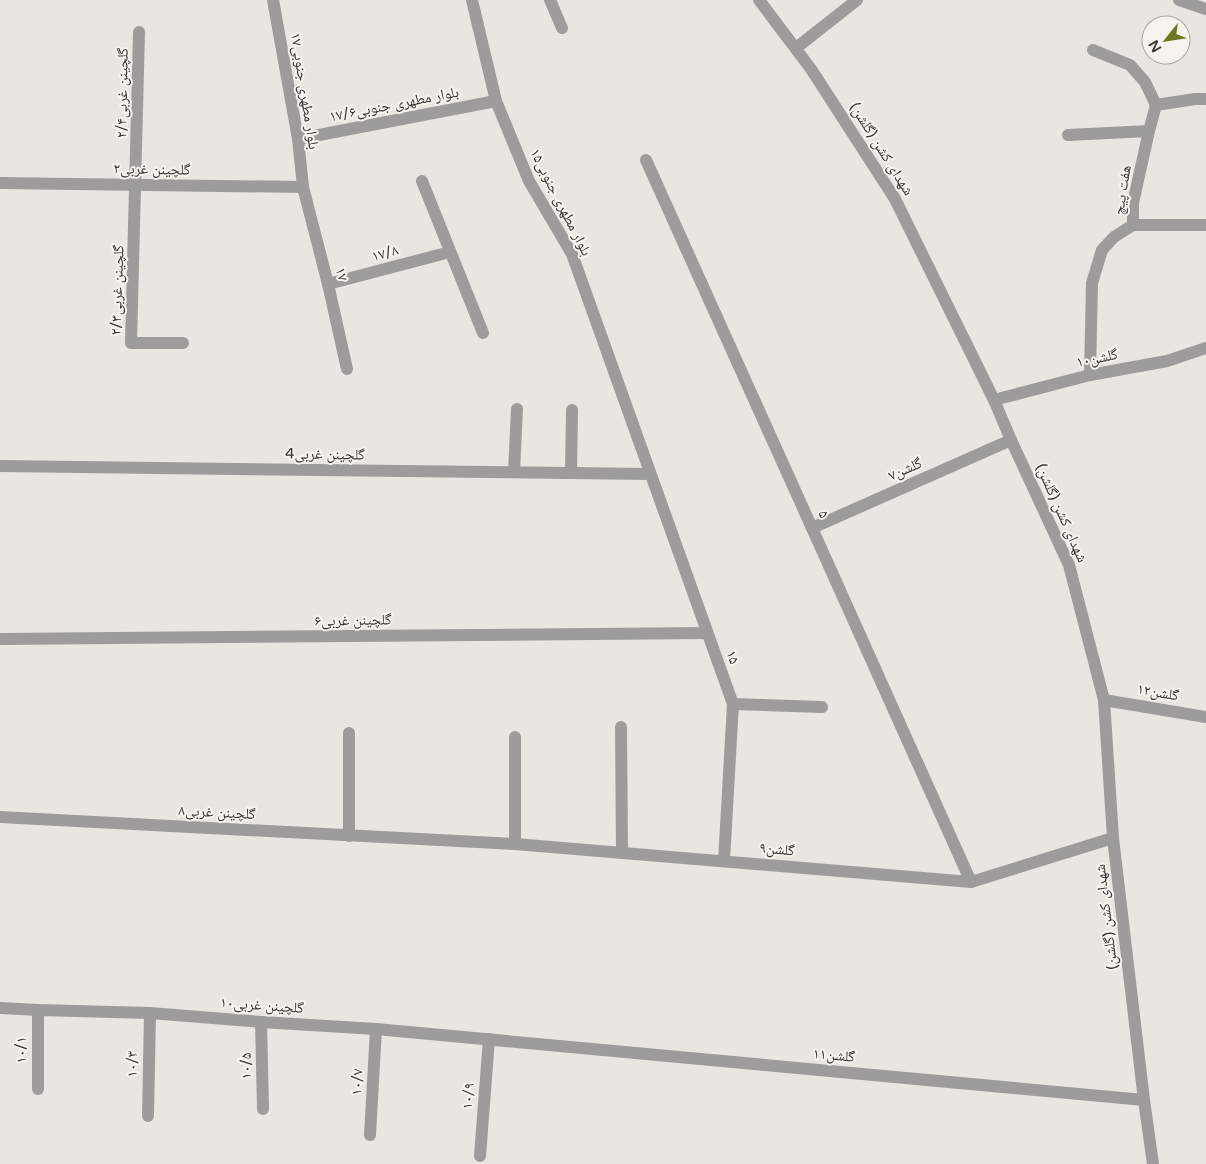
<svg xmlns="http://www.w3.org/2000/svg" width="1206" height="1164" viewBox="0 0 1206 1164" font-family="'Varela Round','Noto Naskh Arabic',sans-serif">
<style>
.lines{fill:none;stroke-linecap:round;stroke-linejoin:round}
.minor{stroke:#9e9b9a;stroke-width:12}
.labels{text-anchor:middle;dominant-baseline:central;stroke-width:4;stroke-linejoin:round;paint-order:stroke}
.street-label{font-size:15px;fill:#373533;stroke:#f8f2ee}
</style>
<rect width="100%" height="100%" fill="#ebe5e1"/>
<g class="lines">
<g class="minor">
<polyline points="273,0 298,139 303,187 328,284 347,369"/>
<polyline points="472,0 496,101 529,181 572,254 733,704 724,861"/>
<polyline points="550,0 562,28"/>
<polyline points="759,0 811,69 895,199 994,400 1011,440 1069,565 1104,700 1113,838 1144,1100 1153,1164"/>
<polyline points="1179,0 1206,9"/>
<polyline points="139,32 131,343 183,343"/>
<polyline points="796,48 857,0"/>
<polyline points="1093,50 1130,65 1145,82 1156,105"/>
<polyline points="1068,135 1149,131"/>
<polyline points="298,139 496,101"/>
<polyline points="646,160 812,528 971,882"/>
<polyline points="422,181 483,333"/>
<polyline points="0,183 303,187"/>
<polyline points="1133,225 1206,225"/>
<polyline points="328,284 450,252"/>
<polyline points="1090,375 1092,283 1102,250 1114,237 1133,225 1133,203 1149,131 1156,105 1195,99 1206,99"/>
<polyline points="994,400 1090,375 1167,361 1206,348"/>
<polyline points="0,466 650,474"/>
<polyline points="514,472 517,409"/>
<polyline points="571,473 572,410"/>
<polyline points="812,528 1011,440"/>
<polyline points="0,639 707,633"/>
<polyline points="1104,700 1206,717"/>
<polyline points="733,704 822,707"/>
<polyline points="621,727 622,853"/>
<polyline points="349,733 349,836"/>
<polyline points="515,737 515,844"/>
<polyline points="0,817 515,844 971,882 1113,838"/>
<polyline points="0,1008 38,1010 150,1013 261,1022 376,1029 1144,1100"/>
<polyline points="38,1010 38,1089"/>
<polyline points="261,1022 263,1109"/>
<polyline points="148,1116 150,1013"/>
<polyline points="370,1135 376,1029"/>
<polyline points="480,1156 489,1039"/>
</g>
</g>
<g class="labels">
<g class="street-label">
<text transform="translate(305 91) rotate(81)">بلوار مطهری جنوبی۱۷</text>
<text transform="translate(122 93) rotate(-89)">گلچینن غربی۲/۴</text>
<text transform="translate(394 104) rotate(-11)">بلوار مطهری جنوبی۱۷/۶</text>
<text transform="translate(882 149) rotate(58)">شهدای کشن (گلشن)</text>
<text transform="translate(152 169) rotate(1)">گلچینن غربی۲</text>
<text transform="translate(1122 190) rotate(-81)">هفت پیچ</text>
<text transform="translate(561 202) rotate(63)">بلوار مطهری جنوبی۱۵</text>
<text transform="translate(385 253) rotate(-15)">۱۷/۸</text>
<text transform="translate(342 274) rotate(76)">۱۷</text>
<text transform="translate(117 290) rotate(-88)">گلچینن غربی۲/۳</text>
<text transform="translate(1097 358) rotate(-12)">گلشن۱۰</text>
<text transform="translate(325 454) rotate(1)">4گلچینن غربی</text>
<text transform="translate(905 469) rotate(-24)">گلشن۷</text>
<text transform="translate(1062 513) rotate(66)">شهدای کشن (گلشن)</text>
<text transform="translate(824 514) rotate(66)">۵</text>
<text transform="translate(353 620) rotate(-1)">گلچینن غربی۶</text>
<text transform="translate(733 657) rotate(70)">۱۵</text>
<text transform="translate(1158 692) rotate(10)">گلشن۱۲</text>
<text transform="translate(217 812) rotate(3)">گلچینن غربی۸</text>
<text transform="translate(777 849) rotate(5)">گلشن۹</text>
<text transform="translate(1106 917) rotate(-97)">شهدای کشن (گلشن)</text>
<text transform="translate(262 1005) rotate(4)">گلچینن غربی۱۰</text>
<text transform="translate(21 1050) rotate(-90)">۱۰/۱</text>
<text transform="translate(834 1055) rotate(5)">گلشن۱۱</text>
<text transform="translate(132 1064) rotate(-89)">۱۰/۳</text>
<text transform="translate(246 1066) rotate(-91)">۱۰/۵</text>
<text transform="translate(357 1082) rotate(-87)">۱۰/۷</text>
<text transform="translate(468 1096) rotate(-85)">۱۰/۹</text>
</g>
</g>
<g transform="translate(1166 40) rotate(240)"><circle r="24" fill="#f8f2ee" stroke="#aba6a3"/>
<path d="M0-4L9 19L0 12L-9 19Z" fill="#6e7823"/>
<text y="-8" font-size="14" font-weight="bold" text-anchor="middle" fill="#373533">N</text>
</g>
</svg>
